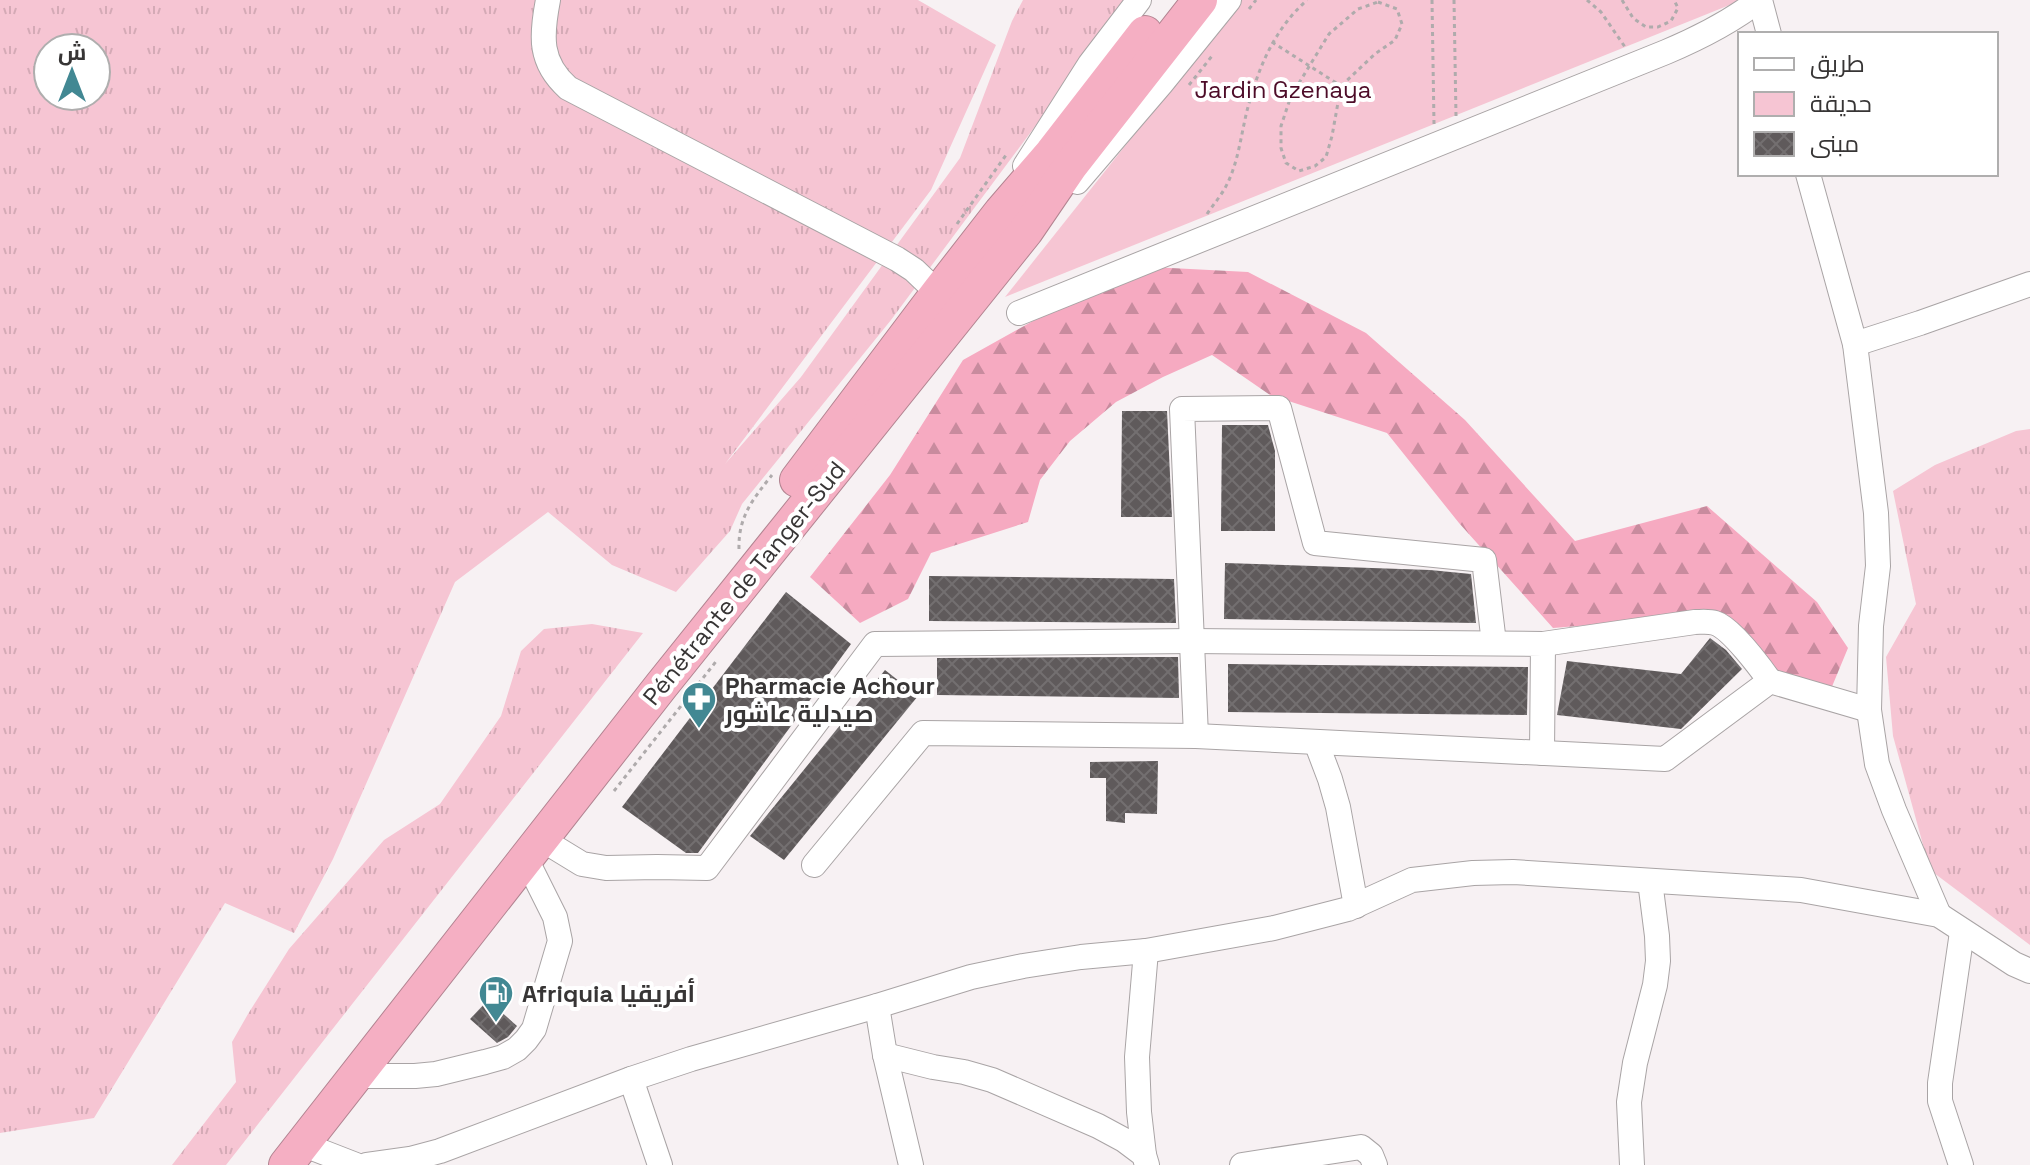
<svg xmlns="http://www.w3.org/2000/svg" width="2030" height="1165" viewBox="0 0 2030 1165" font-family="'Space Grotesk',Cairo,sans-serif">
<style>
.grass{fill:url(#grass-tufts);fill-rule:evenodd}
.forest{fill:url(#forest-firs)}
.park{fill:#f6c5d3}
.building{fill:url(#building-cross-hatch)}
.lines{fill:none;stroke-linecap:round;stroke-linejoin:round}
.minor-casing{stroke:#a9a4a5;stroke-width:26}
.highway-casing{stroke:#b28491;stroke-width:36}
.path{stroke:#afabac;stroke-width:3;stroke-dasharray:4 4;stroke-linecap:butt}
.minor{stroke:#fff;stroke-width:24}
.highway{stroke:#f5afc3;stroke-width:34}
.labels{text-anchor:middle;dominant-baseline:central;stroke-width:8;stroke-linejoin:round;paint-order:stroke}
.park-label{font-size:24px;fill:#4d0c28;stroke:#fff}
.street-label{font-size:24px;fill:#373535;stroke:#fff}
.poi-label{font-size:24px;font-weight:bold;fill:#373535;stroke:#fff;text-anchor:start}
</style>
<defs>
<pattern id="grass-tufts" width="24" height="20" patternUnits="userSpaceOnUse" patternTransform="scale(2)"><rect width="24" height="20" fill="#f6c5d3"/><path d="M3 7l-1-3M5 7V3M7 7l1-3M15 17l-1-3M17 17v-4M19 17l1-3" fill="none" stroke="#d4aab6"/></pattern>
<pattern id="forest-firs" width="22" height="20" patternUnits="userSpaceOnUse" patternTransform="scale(2)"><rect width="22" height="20" fill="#f6aac1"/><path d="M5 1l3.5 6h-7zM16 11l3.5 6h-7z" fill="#c88b9e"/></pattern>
<pattern id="building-cross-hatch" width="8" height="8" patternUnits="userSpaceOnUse" patternTransform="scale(2)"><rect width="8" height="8" fill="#5f5a5b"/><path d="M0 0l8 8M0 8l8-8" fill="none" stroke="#736f70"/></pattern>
</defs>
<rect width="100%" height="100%" fill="#f7f1f3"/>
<g class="grass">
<path d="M0,0H918L996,45L931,190L725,464L801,377L960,158L1012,21L1023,0H1129L891,320L742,504L730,531L676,592L612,565L548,512L455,582L333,859L294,933L225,903L94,1118L0,1133ZM48,48H96V96H48Z"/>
<polygon points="2030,429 2030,945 1930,870 1893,736 1886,657 1916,604 1893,491 1935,465 2016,431"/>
<polygon points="592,624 643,633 226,1165 172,1165 236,1082 232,1042 248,1014 289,949 384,840 440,804 501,716 521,651 544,629"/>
</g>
<polygon class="forest" points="1113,265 1248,272 1366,333 1465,420 1575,541 1707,506 1817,602 1848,648 1826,701 1775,670 1718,613 1652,620 1553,628 1459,523 1387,433 1270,395 1212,355 1163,377 1116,402 1070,441 1040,480 1028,522 931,553 908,599 860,623 810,577 890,475 963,360 1040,317"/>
<polygon class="park" points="1241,0 1742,0 1005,297"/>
<g class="building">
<polygon points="1122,411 1167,411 1172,517 1121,517"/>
<polygon points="1222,425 1268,425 1275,451 1275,531 1221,531"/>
<polygon points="1225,563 1430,570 1471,574 1476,623 1224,619"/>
<polygon points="929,576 1174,579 1176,623 929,621"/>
<polygon points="786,592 851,644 698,853 686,853 622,807"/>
<polygon points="1710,638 1726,650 1742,669 1681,729 1557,715 1567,661 1681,674"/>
<polygon points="1131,657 1178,657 1179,698 937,695 937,658"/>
<polygon points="1228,664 1528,667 1527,715 1228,712"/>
<polygon points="885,670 918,696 784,860 750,836"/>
<polygon points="1158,761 1157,814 1125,813 1125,823 1106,821 1106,778 1090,778 1090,762"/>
<polygon points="488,1000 517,1026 508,1037 497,1043 470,1019"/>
</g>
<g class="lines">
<g class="minor-casing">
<g id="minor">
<path d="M548,0C541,36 539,62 568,88L897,259L914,270L938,293"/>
<polyline points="1760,0 1769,34"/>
<polyline points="1025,166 1090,64 1139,0"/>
<polyline points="1808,174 1855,344 1876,513 1878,566 1871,626 1869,710 1877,764 1894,810 1939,915"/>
<polyline points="1077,182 1161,84 1229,0"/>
<path d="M1019,313L1666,52C1699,38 1731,22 1759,0"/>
<polyline points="1855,344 1920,323 2030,284"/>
<path d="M1543,644L1695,622C1701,622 1709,621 1715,623C1731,628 1760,667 1770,681"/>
<polyline points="1196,736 1182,409 1279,408 1315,543 1484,560 1494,643"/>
<polyline points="1316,742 1330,779 1338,807 1356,906"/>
<polyline points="541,839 582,864 606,868 657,867 707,868 875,644 1192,641 1543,644 1542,753"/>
<polyline points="814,865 923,733 1196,736 1665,759 1770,681 1869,710"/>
<polyline points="877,1006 885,1055 911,1165"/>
<polyline points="885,1055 933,1067 964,1072 992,1080 1098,1126 1124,1140 1144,1155 1147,1165"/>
<polyline points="355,1076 415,1076 436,1074 485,1062 503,1057 517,1049 526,1040 534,1029 560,941 555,917 526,859"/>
<polyline points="631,1079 660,1165"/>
<polyline points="302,1144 356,1165"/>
<polyline points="1144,1155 1139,1112 1137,1057 1146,951"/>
<polyline points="367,1165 410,1159 440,1151 631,1079 691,1059 877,1006 971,977 1023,966 1081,957 1146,951 1274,928 1348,909 1412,880 1473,873 1513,872 1801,890 1939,915 2014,964 2030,971"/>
<polyline points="1242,1165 1361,1147 1371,1155 1375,1165"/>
<polyline points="1632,1165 1629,1102 1635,1063 1655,985 1658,961 1657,936 1650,881"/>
<polyline points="1961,1165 1940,1101 1940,1083 1962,932"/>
</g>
</g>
<g class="highway-casing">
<g id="highway">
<polyline points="797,480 938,293 1001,212 1052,153 1145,33"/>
<polyline points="286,1165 661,686 1026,231 1071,165 1200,0"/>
</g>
</g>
<g class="path">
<polyline points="1432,0 1434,124"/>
<polyline points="1454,0 1456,116"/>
<polyline points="1587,0 1601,12 1625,47"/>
<polyline points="1622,0 1633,18 1646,27 1658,27 1671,21 1678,8 1674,0"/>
<polygon points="1378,2 1397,9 1402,24 1395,40 1375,54 1341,86 1332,136 1326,157 1315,166 1299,171 1286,163 1281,148 1281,126 1291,96 1329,34 1358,9"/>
<polyline points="1249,9 1256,0"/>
<polyline points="1272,42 1341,86"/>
<polyline points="1189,85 1212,56"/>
<path d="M1207,214C1213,205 1220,197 1225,188C1240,161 1241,129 1250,100C1261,61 1277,27 1307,0"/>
<polyline points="957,224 1006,155"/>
<path d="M739,549C738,517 753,499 772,475"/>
<polyline points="614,791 718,659"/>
</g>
<use href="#minor" class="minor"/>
<use href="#highway" class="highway"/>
</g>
<defs>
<g id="pharmacy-pin" transform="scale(1.8)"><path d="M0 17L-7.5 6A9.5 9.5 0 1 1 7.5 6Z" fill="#428893" stroke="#fff"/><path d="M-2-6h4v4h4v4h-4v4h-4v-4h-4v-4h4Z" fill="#fff"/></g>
<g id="fuel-pin" transform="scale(1.8)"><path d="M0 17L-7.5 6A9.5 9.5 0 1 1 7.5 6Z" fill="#428893" stroke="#fff"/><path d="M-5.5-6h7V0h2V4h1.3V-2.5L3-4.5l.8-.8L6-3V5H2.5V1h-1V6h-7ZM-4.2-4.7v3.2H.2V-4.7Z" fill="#fff"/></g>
</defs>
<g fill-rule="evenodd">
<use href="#pharmacy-pin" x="699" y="699"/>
<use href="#fuel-pin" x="496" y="993"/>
</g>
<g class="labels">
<g class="park-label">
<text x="1283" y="89">Jardin Gzenaya</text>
</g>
<g class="street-label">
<text transform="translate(744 583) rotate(-51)">Pénétrante de Tanger-Sud</text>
</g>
<g class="poi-label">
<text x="725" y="685">Pharmacie Achour<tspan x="725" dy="28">صيدلية عاشور</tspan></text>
<text x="522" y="993">Afriquia أفريقيا</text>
</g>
</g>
<rect x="1738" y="32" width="260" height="144" fill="#ffffff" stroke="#afaeae" stroke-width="2"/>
<rect x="1754" y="58" width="40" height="12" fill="#ffffff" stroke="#afaeae" stroke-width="2"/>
<text x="1810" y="72" font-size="24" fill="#373535">طريق</text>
<rect x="1754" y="92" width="40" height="24" fill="#f6c5d3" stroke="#afaeae" stroke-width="2"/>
<text x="1810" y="112" font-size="24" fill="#373535">حديقة</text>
<rect x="1754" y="132" width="40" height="24" fill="url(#building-cross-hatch)" stroke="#afaeae" stroke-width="2"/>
<text x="1810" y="152" font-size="24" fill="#373535">مبنى</text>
<g transform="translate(72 72)"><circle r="38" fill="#ffffff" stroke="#afaeae" stroke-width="2"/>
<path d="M0-6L14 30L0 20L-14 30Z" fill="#428893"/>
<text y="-12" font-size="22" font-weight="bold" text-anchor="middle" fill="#373535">ش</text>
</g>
</svg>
